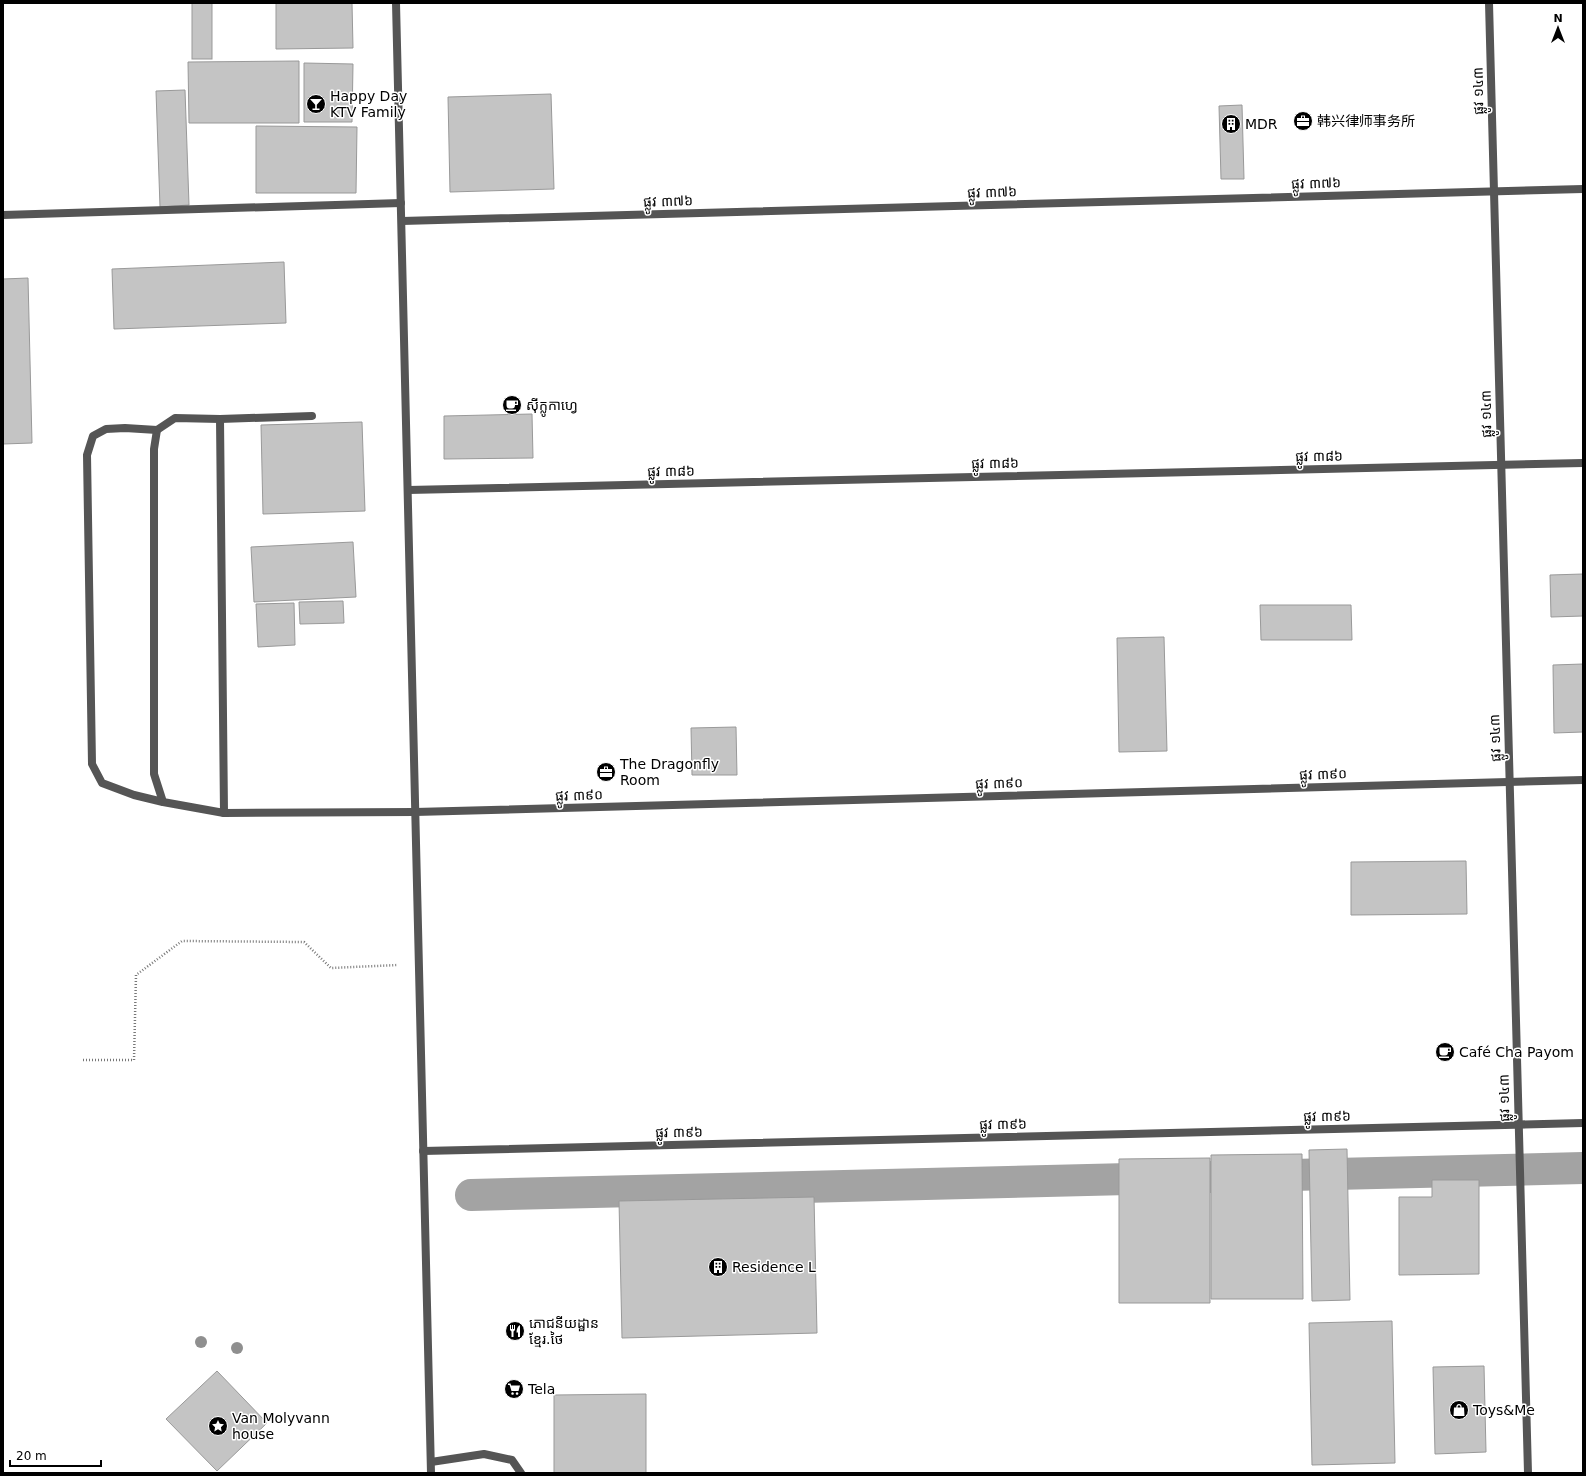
<svg xmlns="http://www.w3.org/2000/svg" width="1586" height="1476" viewBox="0 0 1586 1476" font-family="'DejaVu Sans','Noto Sans SC','Noto Sans Khmer',sans-serif">
<style>
.lines{fill:none;stroke-linecap:round;stroke-linejoin:round}
.canal{stroke:#a3a3a3;stroke-width:32}
.building{fill:#c4c4c4;stroke:#999}
.path{stroke:#777;stroke-width:2.5;stroke-dasharray:1 2;stroke-linecap:butt}
.service{stroke:#555;stroke-width:8}
.minor{stroke:#555;stroke-width:8}
.tertiary{stroke:#555;stroke-width:8}
.tree{fill:#8f8f8f}
.labels{text-anchor:middle;dominant-baseline:central;stroke-width:3;stroke-linejoin:round;paint-order:stroke}
.street-label{font-size:14px;fill:#000;stroke:#fff}
.poi-label{font-size:14px;fill:#000;stroke:#fff;text-anchor:start}
</style>
<rect width="100%" height="100%" fill="#fff"/>
<g class="lines">
<polyline class="canal" points="471,1195 1583,1168"/>
</g>
<g class="building">
<rect x="192" y="3" width="20" height="56"/>
<polygon points="276,3 352,3 353,48 276,49"/>
<polygon points="299,61 299,123 189,123 188,62"/>
<polygon points="304,63 353,64 352,122 304,122"/>
<polygon points="185,90 189,205 160,207 156,91"/>
<polygon points="551,94 554,189 450,192 448,97"/>
<polygon points="1242,105 1244,179 1221,179 1219,106"/>
<polygon points="256,126 357,127 356,193 256,193"/>
<polygon points="284,262 286,323 114,329 112,269"/>
<polygon points="28,278 32,443 3,444 3,279"/>
<polygon points="532,414 533,458 444,459 444,416"/>
<polygon points="362,422 365,511 263,514 261,425"/>
<polygon points="353,542 356,597 254,602 251,547"/>
<polygon points="1583,574 1583,616 1551,617 1550,575"/>
<polygon points="343,601 344,623 300,624 299,602"/>
<polygon points="294,603 295,645 258,647 256,604"/>
<polygon points="1260,605 1351,605 1352,640 1261,640"/>
<polygon points="1164,637 1167,751 1119,752 1117,638"/>
<polygon points="1583,664 1583,732 1554,733 1553,665"/>
<polygon points="736,727 737,775 692,775 691,728"/>
<polygon points="1466,861 1467,914 1351,915 1351,862"/>
<polygon points="1347,1149 1350,1300 1312,1301 1309,1150"/>
<polygon points="1302,1154 1303,1299 1211,1299 1211,1155"/>
<polygon points="1210,1158 1210,1303 1119,1303 1119,1159"/>
<polygon points="1432,1180 1479,1180 1479,1274 1399,1275 1399,1197 1432,1197"/>
<polygon points="814,1197 817,1333 622,1338 619,1201"/>
<polygon points="1392,1321 1395,1463 1312,1465 1309,1323"/>
<polygon points="1484,1366 1486,1452 1435,1454 1433,1367"/>
<polygon points="217,1371 267,1423 217,1471 166,1419"/>
<polygon points="646,1394 646,1473 554,1473 554,1395"/>
</g>
<g class="lines">
<polyline class="path" points="83,1060 134,1060 136,975 182,941 304,942 331,968 398,965"/>
<g class="service">
<polyline points="312,416 220,419 175,418 157,430 154,449 154,774 163,802 224,813 415,812"/>
<polyline points="220,419 224,813"/>
<polyline points="157,430 125,428 106,429 93,436 87,455 92,764 102,783 134,795 163,802"/>
<polyline points="431,1462 484,1454 512,1460 521,1473"/>
</g>
<g class="minor">
<polyline points="1489,3 1528,1473"/>
<polyline points="3,215 401,203"/>
<polyline points="402,221 1583,189"/>
<polyline points="408,490 1583,463"/>
<polyline points="415,812 1583,780"/>
<polyline points="423,1151 1583,1123"/>
</g>
<polyline class="tertiary" points="396,3 431,1473"/>
</g>
<g class="tree">
<circle cx="201" cy="1342" r="6"/>
<circle cx="237" cy="1348" r="6"/>
</g>
<defs>
<g id="bar-disc" transform="scale(1)"><circle r="9.5" fill="#000" stroke="#fff"/><path d="M-6-5H6L.8 .8V4.5H3.5V6h-7V4.5H-.8V.8Z" fill="#fff"/></g>
<g id="office-disc" transform="scale(1)"><circle r="9.5" fill="#000" stroke="#fff"/><path d="M-6-3h4V-5.5h4V-3h4V5H-6ZM-1-4.5V-3h2v-1.5ZM-6 0V1H6V0Z" fill="#fff"/></g>
<g id="building-disc" transform="scale(1)"><circle r="9.5" fill="#000" stroke="#fff"/><path d="M-4-6H4V6H1V3H-1V6H-4ZM-2.5-4.3h1.7v1.8h-1.7ZM.8-4.3h1.7v1.8H.8ZM-2.5-1h1.7V.8h-1.7ZM.8-1h1.7V.8H.8Z" fill="#fff"/></g>
<g id="cafe-disc" transform="scale(1)"><circle r="9.5" fill="#000" stroke="#fff"/><path d="M-5.5-4.5H6V0H3Q3 3.5 0 3.5H-2.5Q-5.5 3.5-5.5 0ZM3-3.2v2h1.7v-2ZM-6 4.5H4V6H-6Z" fill="#fff"/></g>
<g id="restaurant-disc" transform="scale(1)"><circle r="9.5" fill="#000" stroke="#fff"/><path d="M-5-6h1v4h1v-4h1v4h1v-4h1v5L-1.5 .5V6h-2V.5L-5-1ZM5-6V6H3V1.5H1.5Q1.5-4 5-6Z" fill="#fff"/></g>
<g id="supermarket-disc" transform="scale(1)"><circle r="9.5" fill="#000" stroke="#fff"/><path d="M-6-5.5h2.5l.6 2H6L4.5 2H-2.5L-4.4-4H-6ZM-1.5 3.2a1.3 1.3 0 1 0 .1 0ZM3 3.2a1.3 1.3 0 1 0 .1 0Z" fill="#fff"/></g>
<g id="shop-disc" transform="scale(1)"><circle r="9.5" fill="#000" stroke="#fff"/><path d="M-5-2.5h2.3a2.7 3.5 0 0 1 5.4 0H5L5.5 6h-11ZM-1.5-2.5h3a1.5 2.3 0 0 0-3 0Z" fill="#fff"/></g>
<g id="sight-disc" transform="scale(1)"><circle r="9.5" fill="#000" stroke="#fff"/><path d="M0-6L1.8-2.2L6-1.7L2.9 1.2L3.7 5.4L0 3.3L-3.7 5.4L-2.9 1.2L-6-1.7L-1.8-2.2Z" fill="#fff"/></g>
</defs>
<g fill-rule="evenodd">
<use href="#bar-disc" x="316" y="104"/>
<use href="#office-disc" x="1303" y="121"/>
<use href="#building-disc" x="1231" y="124"/>
<use href="#cafe-disc" x="512" y="405"/>
<use href="#office-disc" x="606" y="772"/>
<use href="#cafe-disc" x="1445" y="1052"/>
<use href="#building-disc" x="718" y="1267"/>
<use href="#restaurant-disc" x="515" y="1331"/>
<use href="#supermarket-disc" x="514" y="1389"/>
<use href="#shop-disc" x="1459" y="1410"/>
<use href="#sight-disc" x="218" y="1426"/>
</g>
<g class="labels">
<g class="street-label">
<text transform="translate(1478 91) rotate(-91)">ផ្លូវ ១៤៣</text>
<text transform="translate(1316 183) rotate(-2)">ផ្លូវ ៣៧៦</text>
<text transform="translate(992 192) rotate(-2)">ផ្លូវ ៣៧៦</text>
<text transform="translate(668 201) rotate(-2)">ផ្លូវ ៣៧៦</text>
<text transform="translate(1486 414) rotate(-91)">ផ្លូវ ១៤៣</text>
<text transform="translate(1319 456) rotate(-1)">ផ្លូវ ៣៨៦</text>
<text transform="translate(995 463) rotate(-1)">ផ្លូវ ៣៨៦</text>
<text transform="translate(671 471) rotate(-1)">ផ្លូវ ៣៨៦</text>
<text transform="translate(1495 738) rotate(-92)">ផ្លូវ ១៤៣</text>
<text transform="translate(1323 774) rotate(-2)">ផ្លូវ ៣៩០</text>
<text transform="translate(999 783) rotate(-2)">ផ្លូវ ៣៩០</text>
<text transform="translate(579 795) rotate(-2)">ផ្លូវ ៣៩០</text>
<text transform="translate(1504 1098) rotate(-91)">ផ្លូវ ១៤៣</text>
<text transform="translate(1327 1116) rotate(-1)">ផ្លូវ ៣៩៦</text>
<text transform="translate(1003 1124) rotate(-1)">ផ្លូវ ៣៩៦</text>
<text transform="translate(679 1132) rotate(-1)">ផ្លូវ ៣៩៦</text>
</g>
<g class="poi-label">
<text x="330" y="96">Happy Day<tspan x="330" dy="16">KTV Family</tspan></text>
<text x="1317" y="121">韩兴律师事务所</text>
<text x="1245" y="124">MDR</text>
<text x="526" y="405">ស៊ីក្លូកាហ្វេ</text>
<text x="620" y="764">The Dragonfly<tspan x="620" dy="16">Room</tspan></text>
<text x="1459" y="1052">Café Cha Payom</text>
<text x="732" y="1267">Residence L</text>
<text x="529" y="1323">ភោជនីយដ្ឋាន<tspan x="529" dy="16">ខ្មែរ.ថៃ</tspan></text>
<text x="528" y="1389">Tela</text>
<text x="1473" y="1410">Toys&amp;Me</text>
<text x="232" y="1418">Van Molyvann<tspan x="232" dy="16">house</tspan></text>
</g>
</g>
<rect width="1586" height="1476" fill="none" stroke="#000000" stroke-width="8"/>
<g transform="translate(1558 28)" stroke="#ffffff" stroke-width="3" paint-order="stroke">
<path d="M0-3L7 15L0 10L-7 15Z" fill="#000000"/>
<text y="-6" font-size="11" font-weight="bold" text-anchor="middle" fill="#000000">N</text>
</g>
<path d="M10 1460v6h91v-6" fill="none" stroke="#000000" stroke-width="2"/>
<text x="16" y="1460" font-size="12" fill="#000000" stroke="#ffffff" stroke-width="3" paint-order="stroke">20 m</text>
</svg>
